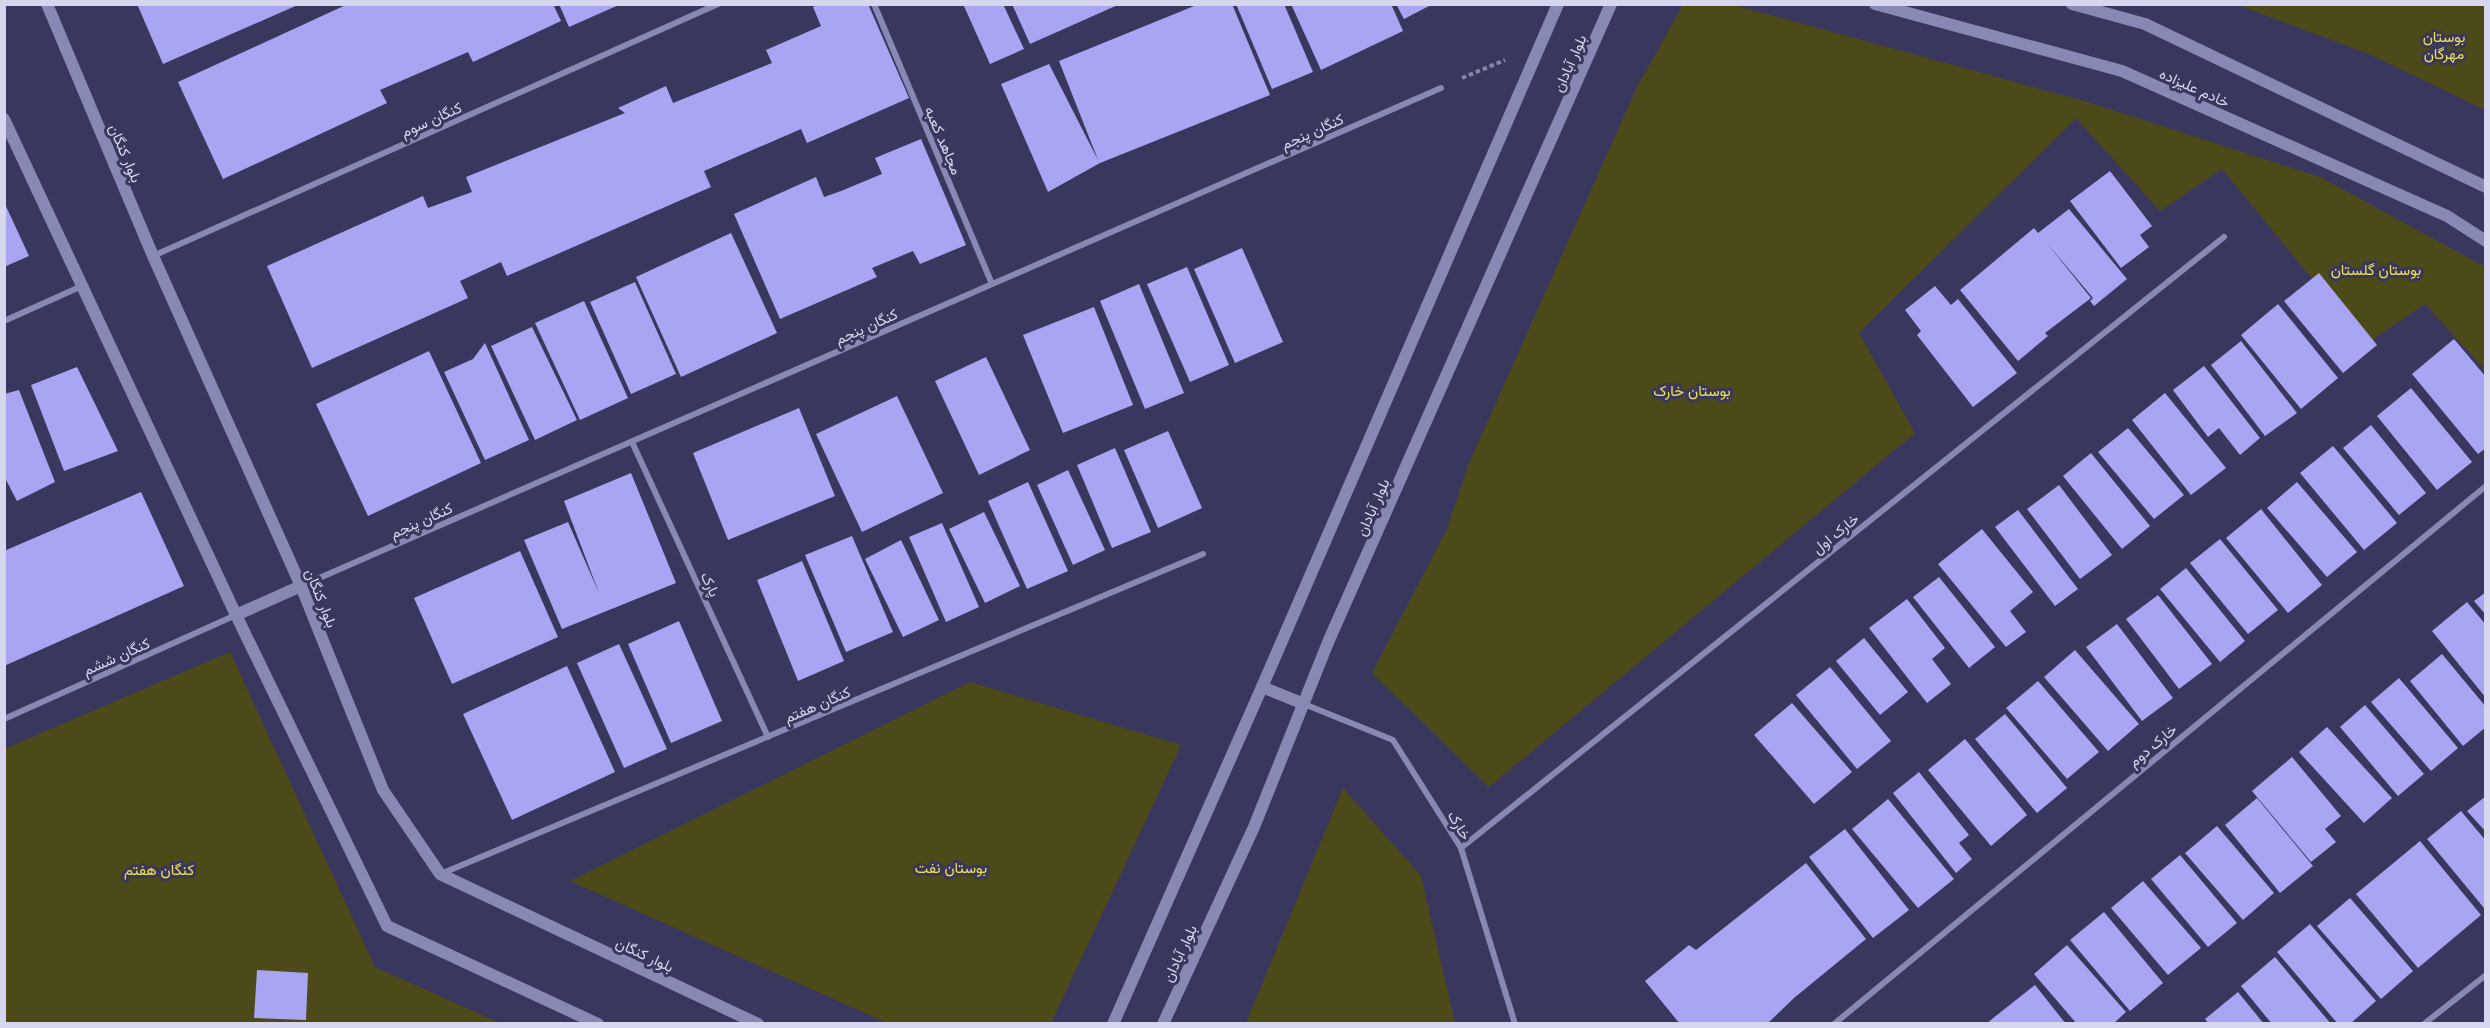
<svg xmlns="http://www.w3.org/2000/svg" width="2490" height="1028" viewBox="0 0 2490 1028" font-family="'Open Sans',Vazirmatn,sans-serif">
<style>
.green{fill:#4d4a19}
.building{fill:#a8a5f3}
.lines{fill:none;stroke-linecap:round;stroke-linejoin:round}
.path{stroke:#8786a5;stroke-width:4;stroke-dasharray:4.5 3;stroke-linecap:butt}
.street{stroke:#8888b4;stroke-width:6}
.secondary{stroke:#8888b4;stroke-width:12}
.labels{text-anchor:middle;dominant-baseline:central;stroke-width:6;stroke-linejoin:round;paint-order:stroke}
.park-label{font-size:15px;fill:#eee346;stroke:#39375d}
.street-label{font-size:15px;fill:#d6d7ef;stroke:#39375d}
</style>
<rect width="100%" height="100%" fill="#39375d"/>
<g class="green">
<polygon points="1683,5 1734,5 2091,103 2320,177 2485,267 2485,370 2425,304 2366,344 2222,169 2160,211 2076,118 1859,333 1915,433 1489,787 1372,673 1447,529 1470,461 1637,87"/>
<polygon points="2238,5 2485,5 2485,110 2369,54"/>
<polygon points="230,652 375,967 500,1023 5,1023 4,749"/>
<polygon points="970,682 1181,745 1051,1023 887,1023 570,881"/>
<polygon points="1343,788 1421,876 1455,1023 1246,1023"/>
</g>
<g class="building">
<polygon points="137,4 300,4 163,64"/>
<polygon points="348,4 553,4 561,21 473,62 468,52 380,90 387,103 223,179 178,82"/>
<polygon points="559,4 621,4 569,27"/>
<polygon points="819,4 868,4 909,98 807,143 801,129 704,171 711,187 507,276 501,262 460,281 468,298 312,368 267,266 423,196 428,208 472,192 466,177 625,113 618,108 666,86 673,103 772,63 766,50 821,26 813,7"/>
<polygon points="963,4 1003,4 1024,49 990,64"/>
<polygon points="1012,4 1120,4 1030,44"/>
<polygon points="1199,4 1232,4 1270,95 1100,163 1048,192 1001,84 1049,64 1098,160 1059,61"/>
<polygon points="1236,4 1284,4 1313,72 1272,89"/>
<polygon points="1291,4 1391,4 1403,31 1321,70"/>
<polygon points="1396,4 1433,4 1404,19"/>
<polygon points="921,139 966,245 920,264 913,251 872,268 877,277 780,319 734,214 816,177 824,197 841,191 882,174 875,158"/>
<polygon points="2110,171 2152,226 2140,235 2149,247 2121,268 2070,201"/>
<polygon points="4,202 29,256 4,267"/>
<polygon points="2069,209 2127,279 2094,306 2090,301 2093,298 2046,242 2091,298 2045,333 2048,336 2018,361 1960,290 2034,228 2038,233"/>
<polygon points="731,233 777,333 681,377 636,277"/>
<polygon points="1242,248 1283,342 1235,363 1194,269"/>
<polygon points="1187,267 1229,365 1190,382 1147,284"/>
<polygon points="2319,273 2377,345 2343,373 2284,301"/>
<polygon points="635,282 676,374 631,394 590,302"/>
<polygon points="1139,284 1184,393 1145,409 1100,301"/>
<polygon points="1935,286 1951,305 1958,299 2017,373 1973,407 1917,335 1921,331 1905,310"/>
<polygon points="584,301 628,398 580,420 535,323"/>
<polygon points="2278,304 2338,378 2301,409 2241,335"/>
<polygon points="1094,307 1133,405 1063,433 1023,335"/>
<polygon points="532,327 577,420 535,440 491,346"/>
<polygon points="2454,339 2486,377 2486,448 2478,454 2412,374"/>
<polygon points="2241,341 2297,413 2265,436 2211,365"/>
<polygon points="485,343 529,440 485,460 444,372 473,359"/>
<polygon points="429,351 481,463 368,516 316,404"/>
<polygon points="986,357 1030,450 979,475 935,381"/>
<polygon points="2204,366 2260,438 2240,455 2219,428 2208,437 2173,390"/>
<polygon points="77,367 118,451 64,471 31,385"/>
<polygon points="2411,388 2472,462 2437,490 2377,416"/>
<polygon points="19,390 55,482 17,501 4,476 4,394"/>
<polygon points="2165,393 2226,468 2191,495 2132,420"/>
<polygon points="897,396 943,493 862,532 816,434"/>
<polygon points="799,408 835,496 728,540 693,453"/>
<polygon points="2371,425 2426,493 2399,515 2343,448"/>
<polygon points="2128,428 2184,495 2154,519 2098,452"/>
<polygon points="1168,431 1202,508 1158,528 1124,450"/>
<polygon points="2333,446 2397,523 2364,550 2300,473"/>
<polygon points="1115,448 1151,532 1112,548 1077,465"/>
<polygon points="2091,453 2150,526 2122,549 2063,476"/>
<polygon points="1068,470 1105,550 1073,565 1037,485"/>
<polygon points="631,473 676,583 562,629 524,540 568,522 599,593 564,501"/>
<polygon points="1028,482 1068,571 1027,589 988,501"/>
<polygon points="2297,482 2357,552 2327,577 2267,508"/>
<polygon points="2059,485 2112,555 2080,579 2027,509"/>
<polygon points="141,492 184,586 4,666 4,551"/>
<polygon points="2261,509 2322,585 2288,613 2226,538"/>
<polygon points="2018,510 2078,589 2055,606 1995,527"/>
<polygon points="984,512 1020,586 985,603 949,529"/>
<polygon points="942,523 979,607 946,622 909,537"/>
<polygon points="1982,529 2033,592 2010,611 2026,632 2006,647 1938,564"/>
<polygon points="852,536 893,632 846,652 805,555"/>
<polygon points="2220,539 2278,610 2248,634 2190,563"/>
<polygon points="901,540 939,620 903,637 865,559"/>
<polygon points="520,551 558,637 452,684 414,598"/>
<polygon points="802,561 844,661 798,681 757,580"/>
<polygon points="2186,568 2245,641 2220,662 2160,589"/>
<polygon points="1939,577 1995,647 1969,668 1913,597"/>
<polygon points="2486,592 2486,615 2474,601"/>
<polygon points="2158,595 2212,664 2179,689 2126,619"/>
<polygon points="1907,599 1945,648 1932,659 1951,684 1927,703 1869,628"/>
<polygon points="2467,602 2486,625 2486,698 2432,631"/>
<polygon points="679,621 722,721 671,743 628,644"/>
<polygon points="2117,624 2173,698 2142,721 2086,647"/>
<polygon points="1864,638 1908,692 1880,715 1836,661"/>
<polygon points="619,644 667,749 624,768 577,663"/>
<polygon points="2075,650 2139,724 2108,751 2044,677"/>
<polygon points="2442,654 2486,707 2486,727 2463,746 2410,681"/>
<polygon points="567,666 615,772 512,820 463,714"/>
<polygon points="1830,667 1891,741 1857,769 1796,695"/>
<polygon points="2399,678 2458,748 2431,771 2371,702"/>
<polygon points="2038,681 2099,752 2067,779 2006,708"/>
<polygon points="1792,703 1852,772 1814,804 1754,735"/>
<polygon points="2365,705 2424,774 2398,796 2340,727"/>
<polygon points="2005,714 2067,788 2037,813 1975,739"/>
<polygon points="2327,727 2392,798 2364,823 2299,752"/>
<polygon points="1965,739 2027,815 1991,846 1928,770"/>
<polygon points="2292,757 2341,816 2325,829 2336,842 2311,862 2252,791"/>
<polygon points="1919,772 1969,835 1959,843 1972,859 1956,873 1893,793"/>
<polygon points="2486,796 2486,832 2467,811"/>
<polygon points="2257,798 2313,866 2280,893 2225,825"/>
<polygon points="1888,799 1954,879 1918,908 1852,829"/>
<polygon points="2461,811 2486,841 2484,908 2427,839"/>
<polygon points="2217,826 2274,893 2243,920 2185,853"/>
<polygon points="1845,829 1909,910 1873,938 1809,857"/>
<polygon points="2420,841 2481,915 2418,968 2356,894"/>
<polygon points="2180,855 2237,923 2208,947 2151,879"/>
<polygon points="1806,863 1866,939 1794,998 1767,1024 1680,1024 1645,981 1689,945 1696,950"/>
<polygon points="2143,881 2201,948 2168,975 2111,908"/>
<polygon points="2350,898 2413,971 2381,999 2317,926"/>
<polygon points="2104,912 2163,983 2130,1011 2070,940"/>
<polygon points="2310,924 2376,1001 2350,1024 2338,1024 2277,952"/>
<polygon points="2067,945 2126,1012 2113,1024 2077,1024 2034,974"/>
<polygon points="2275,957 2331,1024 2272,1024 2241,986"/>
<polygon points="257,970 308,973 306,1020 254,1018"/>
<polygon points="2035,985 2066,1024 1986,1024 1997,1015"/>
<polygon points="2238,992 2264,1024 2209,1024 2205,1019"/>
</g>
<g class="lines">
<polyline class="path" points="1462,78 1505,60"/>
<g class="street">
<polyline points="874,4 992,284"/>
<polyline points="153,256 718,4"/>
<polyline points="4,321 82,286"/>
<polyline points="632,442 768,737"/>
<polyline points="301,586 1441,88"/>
<polyline points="1304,704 1393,740 1461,848 1515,1024"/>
<polyline points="4,719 236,615"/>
<polyline points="1461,848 2224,237"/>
<polyline points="443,873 1203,554"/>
<polyline points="1834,1024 2486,486"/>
<polyline points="2424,1024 2486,975"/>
</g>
<g class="secondary">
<polyline points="47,4 153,256 301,586 383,790 440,874 758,1024"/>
<polyline points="1875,4 2122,71 2447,216 2486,241"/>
<polyline points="2072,4 2145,24 2486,187"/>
<polyline points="4,119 236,615 387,926 598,1024"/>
<polyline points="236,615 301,586"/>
<polyline points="1262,687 1304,704"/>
<polyline points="1113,1024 1262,687 1558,4"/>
<polyline points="1163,1024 1254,827 1329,640 1611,4"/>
</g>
</g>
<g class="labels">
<g class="park-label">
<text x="2444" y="36">بوستان<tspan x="2444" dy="17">مهرگان</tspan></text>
<text x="2376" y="269">بوستان گلستان</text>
<text x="1692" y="390">بوستان خارک</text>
<text x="951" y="867">بوستان نفت</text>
<text x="159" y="869">کنگان هفتم</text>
</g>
<g class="street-label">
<text transform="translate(1569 63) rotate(-66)">بلوار آبادان</text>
<text transform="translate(2195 87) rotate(24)">خادم علیزاده</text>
<text transform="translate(431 119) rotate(-24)">کنگان سوم</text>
<text transform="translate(1312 131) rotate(-24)">کنگان پنجم</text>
<text transform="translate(944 140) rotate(67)">مجاهد کعبه</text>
<text transform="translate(126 153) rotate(67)">بلوار کنگان</text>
<text transform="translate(866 326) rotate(-24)">کنگان پنجم</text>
<text transform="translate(1372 507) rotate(-66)">بلوار آبادان</text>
<text transform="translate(421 520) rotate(-24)">کنگان پنجم</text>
<text transform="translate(1835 533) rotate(-39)">خارک اول</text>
<text transform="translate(711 584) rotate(65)">پارک</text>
<text transform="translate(322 598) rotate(68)">بلوار کنگان</text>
<text transform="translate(116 656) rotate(-24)">کنگان ششم</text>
<text transform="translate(817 704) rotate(-23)">کنگان هفتم</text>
<text transform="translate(2152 745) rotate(-40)">خارک دوم</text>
<text transform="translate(1460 825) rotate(59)">خارک</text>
<text transform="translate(1179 953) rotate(-65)">بلوار آبادان</text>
<text transform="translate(645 954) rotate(25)">بلوار کنگان</text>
</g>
</g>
<rect width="2490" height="1028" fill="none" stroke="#d6d7ef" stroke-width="12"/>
</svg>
